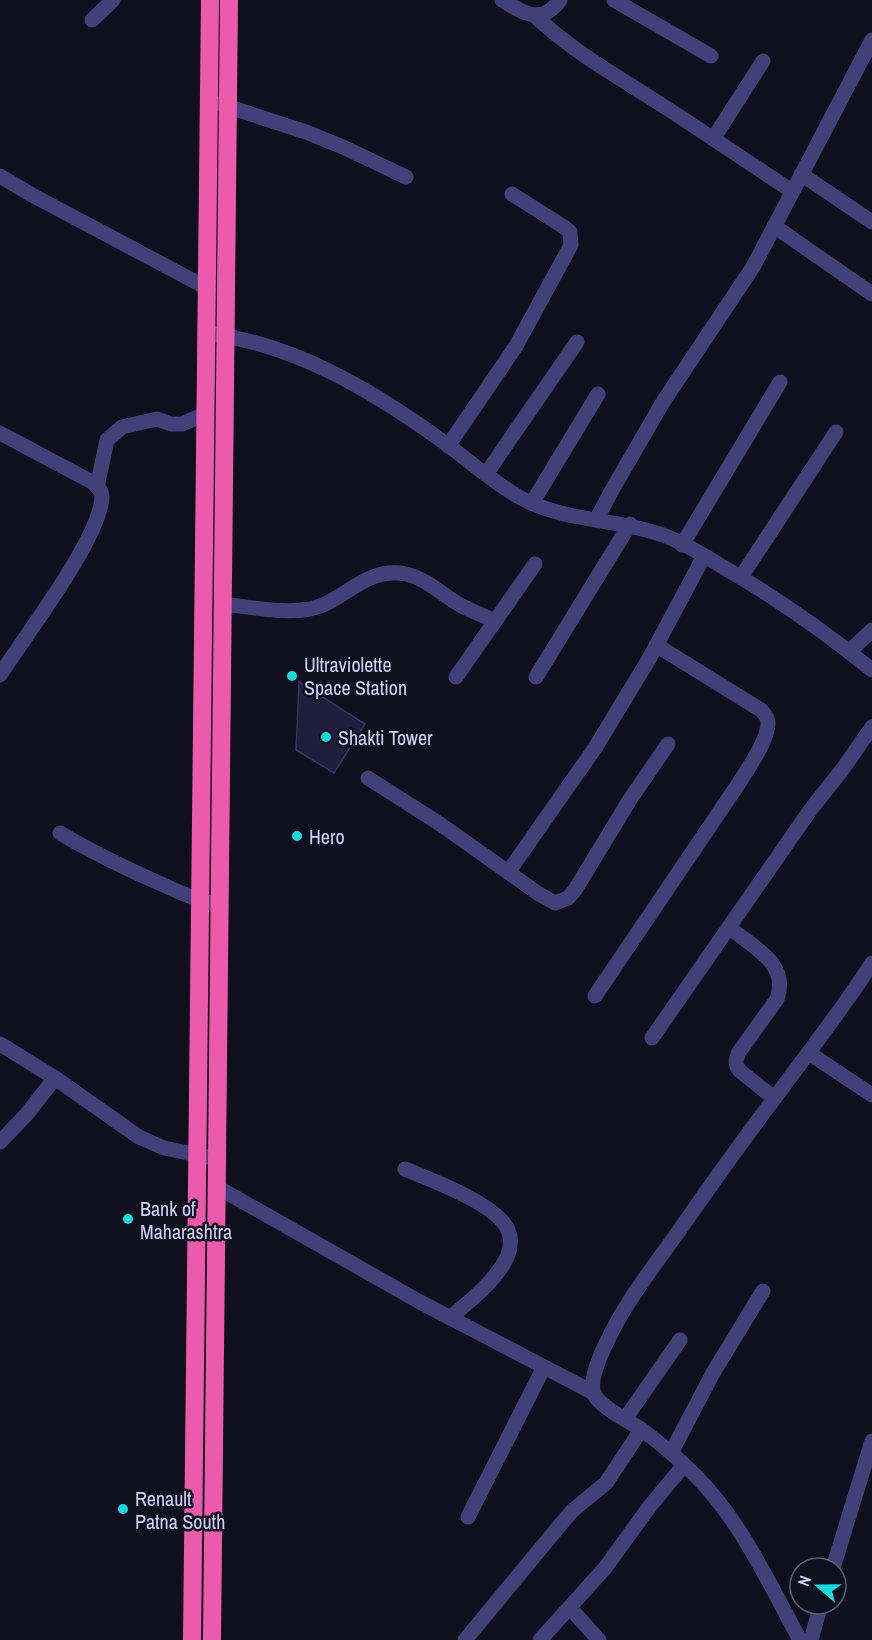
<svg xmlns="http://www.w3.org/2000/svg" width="872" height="1640" viewBox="0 0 872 1640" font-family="'Archivo Narrow',sans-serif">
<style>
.building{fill:#211d3d;stroke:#383266;stroke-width:1.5}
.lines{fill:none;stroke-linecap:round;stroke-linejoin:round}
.minor{stroke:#3f4178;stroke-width:15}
.highway{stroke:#ec5aab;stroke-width:18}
.poi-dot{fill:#1ad9dd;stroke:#100f1e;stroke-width:2}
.labels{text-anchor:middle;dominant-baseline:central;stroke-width:5;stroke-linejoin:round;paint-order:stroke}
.poi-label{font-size:20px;fill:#d3d1fa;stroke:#100f1e;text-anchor:start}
</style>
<rect width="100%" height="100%" fill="#100f1e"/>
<polygon class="building" points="299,682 365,724 334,773 296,750"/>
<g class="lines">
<g class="minor">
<path d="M502,0C524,14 542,25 560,0"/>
<polyline points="614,0 711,56"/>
<path d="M535,16C571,50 613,74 654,100C701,130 746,161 792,191"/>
<polyline points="92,20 113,0"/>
<polyline points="220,104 306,132 343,147 406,177"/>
<polyline points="713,139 763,61"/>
<polyline points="801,174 872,222"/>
<polyline points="0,176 32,195 207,288"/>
<polyline points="774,226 872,294"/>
<path d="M214,334C297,346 371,390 438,438C465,457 491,481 519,497C564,522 615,518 663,535C684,543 704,555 723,567C775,597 825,632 872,670"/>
<path d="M0,433L92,482C97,486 102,490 102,497C100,539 25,636 0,675"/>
<polyline points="448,446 516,346 571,245 570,232 564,227 512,194"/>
<polyline points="486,474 577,342"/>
<polyline points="97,487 107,440 122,427 157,419 171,424 182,424 205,414"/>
<polyline points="532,503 598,394"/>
<polyline points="596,520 612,490 663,402 753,267 872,40"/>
<polyline points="682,545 780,382"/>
<polyline points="741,577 836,432"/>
<path d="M223,604C250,607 282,614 310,609C345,602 364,566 406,574C428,579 443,596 462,606C472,611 484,616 495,621"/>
<polyline points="849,652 872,630"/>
<polyline points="456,677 535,564"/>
<polyline points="536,677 630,524"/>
<polyline points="368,778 440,824 539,894 555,903 568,898 575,890 629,801 668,744"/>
<path d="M60,833C92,852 125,868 159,883C177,891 193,899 211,903"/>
<polyline points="509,871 595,748 649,659 704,556"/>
<path d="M730,928C753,947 790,964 777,999L739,1052C736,1060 734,1064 740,1071L774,1098"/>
<path d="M595,996L739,783C748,768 768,741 768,723C768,718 765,714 761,710L656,645"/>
<polyline points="652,1038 811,809 842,770 872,727"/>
<polyline points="0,1044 55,1078 139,1137 164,1148 208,1157"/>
<polyline points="809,1053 872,1095"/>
<polyline points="0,1142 26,1115 55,1078"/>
<path d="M405,1169C431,1180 497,1204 508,1230C514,1243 508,1258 500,1269C487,1288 467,1303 450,1318"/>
<polyline points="217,1187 420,1302 594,1393"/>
<polyline points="625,1419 680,1340"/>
<polyline points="671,1453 713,1373 763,1291"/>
<polyline points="468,1517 544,1367"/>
<polyline points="833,1568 872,1441"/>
<polyline points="570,1608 599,1640"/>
<polyline points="465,1640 561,1524 572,1511 606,1483 641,1430"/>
<polyline points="540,1640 605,1568 650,1506 684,1465"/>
<path d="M800,1640C769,1583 742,1523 696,1476C679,1459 660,1443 641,1429C628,1421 600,1407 594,1394C587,1377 609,1337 617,1322C634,1291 656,1263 676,1235C708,1189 740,1144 774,1099C807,1054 842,1010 872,963"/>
<polyline points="811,1640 821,1604"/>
</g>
<g class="highway">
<polyline points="192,1640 210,0"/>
<polyline points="212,1640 229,0"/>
</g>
</g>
<g class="poi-dot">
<circle cx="292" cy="676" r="6"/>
<circle cx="326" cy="737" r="6"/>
<circle cx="297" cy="836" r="6"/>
<circle cx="128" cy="1219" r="6"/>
<circle cx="123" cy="1509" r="6"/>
</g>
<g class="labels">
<g class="poi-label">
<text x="304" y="664">Ultraviolette<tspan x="304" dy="23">Space Station</tspan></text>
<text x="338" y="737">Shakti Tower</text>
<text x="309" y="836">Hero</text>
<text x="140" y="1208">Bank of<tspan x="140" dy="23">Maharashtra</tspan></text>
<text x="135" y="1498">Renault<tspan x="135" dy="23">Patna South</tspan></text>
</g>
</g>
<g transform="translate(818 1586) rotate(290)"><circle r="28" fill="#100f1e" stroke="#5e5d76" stroke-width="1.5"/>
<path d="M0-4.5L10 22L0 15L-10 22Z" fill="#1ad9dd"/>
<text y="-9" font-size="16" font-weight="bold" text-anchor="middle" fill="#d3d1fa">N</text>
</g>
</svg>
